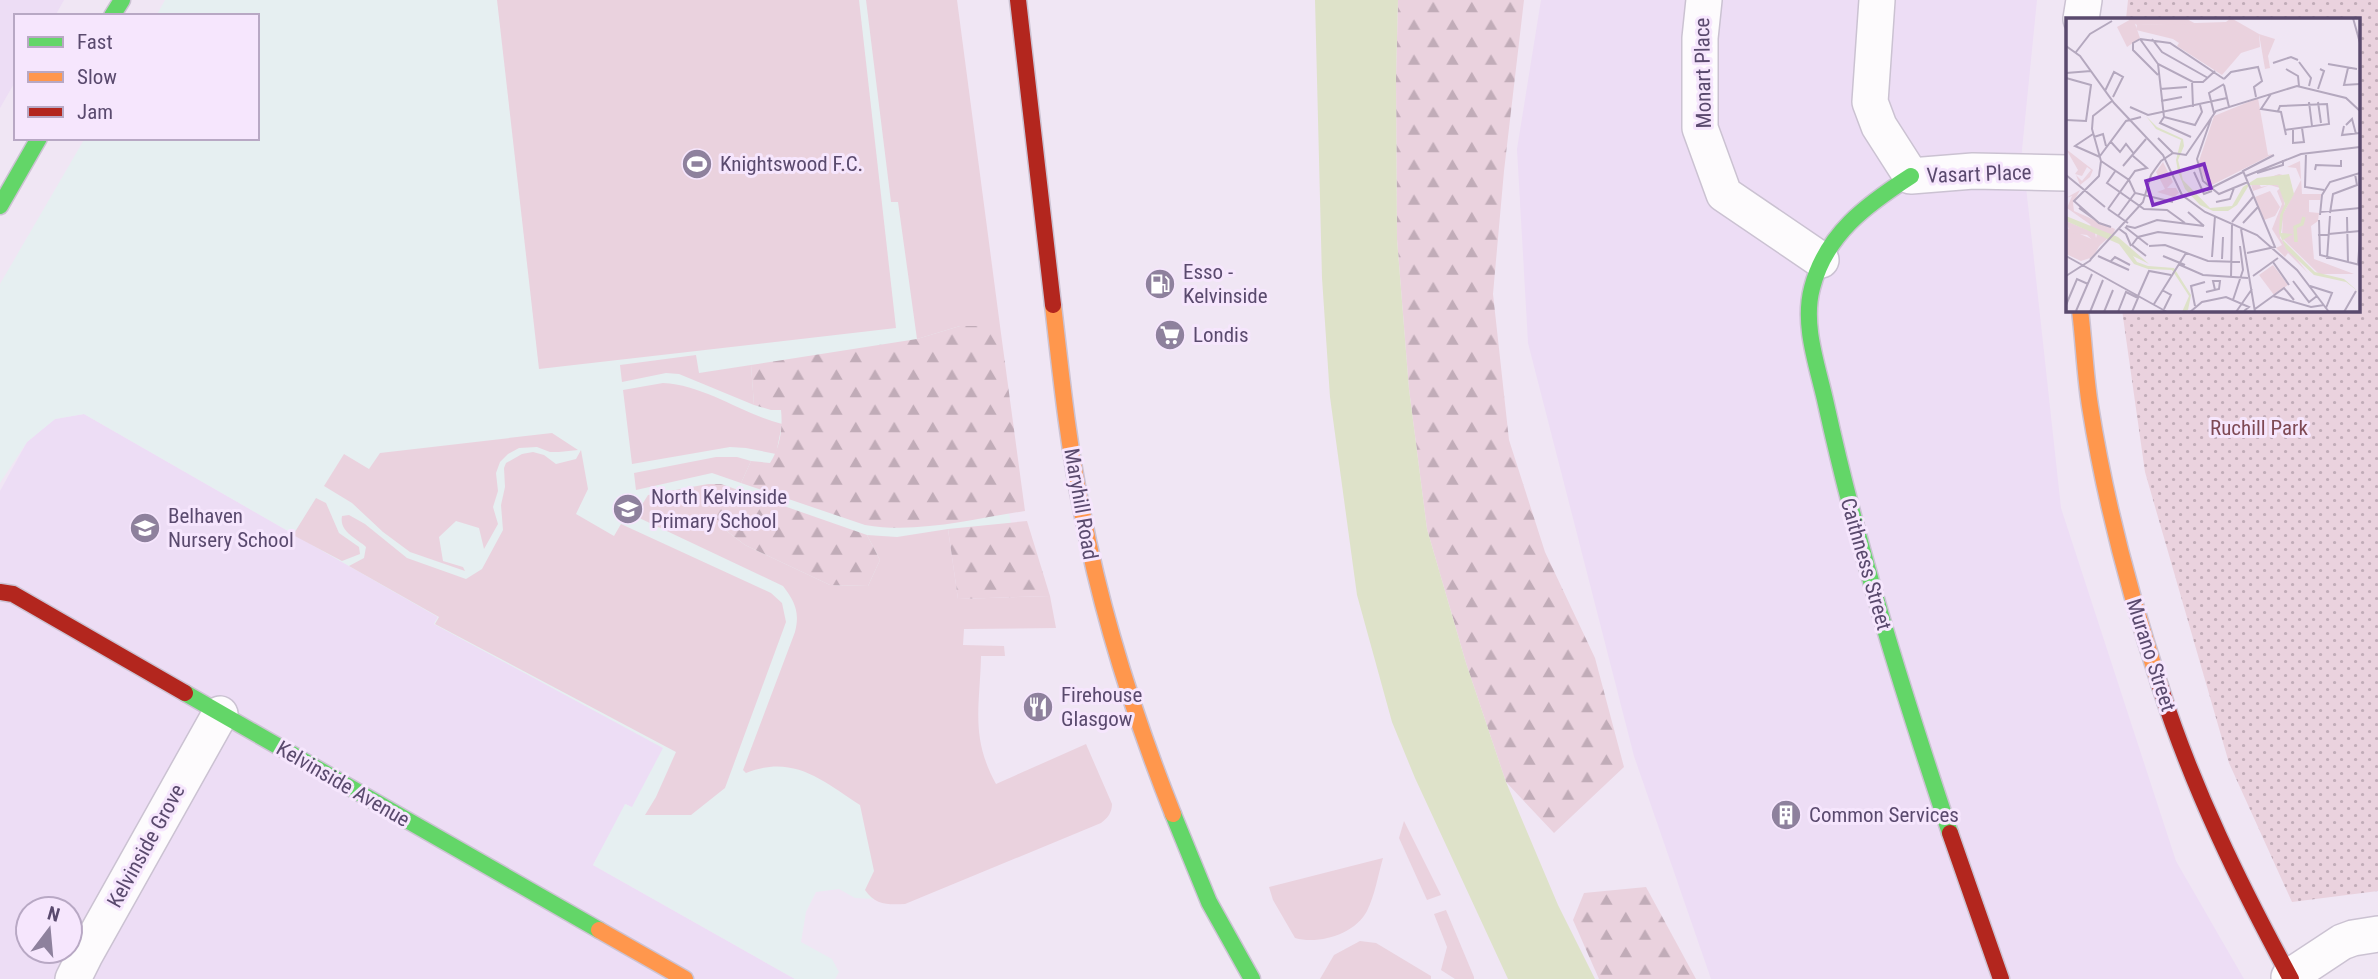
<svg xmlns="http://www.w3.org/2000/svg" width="2378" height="979" viewBox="0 0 2378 979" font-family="'Roboto Condensed',sans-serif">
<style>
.residential{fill:#edddf5;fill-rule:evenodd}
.education{fill:#e6eff1}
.green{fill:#ead2de}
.forest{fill:url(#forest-firs)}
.park{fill:url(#park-dots)}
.water{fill:#dee2c9}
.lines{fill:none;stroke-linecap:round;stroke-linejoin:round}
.street-casing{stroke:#cbc2d2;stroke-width:38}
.fast-casing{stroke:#ccc3d3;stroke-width:19}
.slow-casing{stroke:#ccc3d3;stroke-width:19}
.jam-casing{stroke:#ccc3d3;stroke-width:19}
.street{stroke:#fdfbfd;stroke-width:35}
.fast{stroke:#63d668;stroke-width:16}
.slow{stroke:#ff974d;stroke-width:16}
.jam{stroke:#b3261e;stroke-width:16}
.labels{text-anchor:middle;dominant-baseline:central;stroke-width:6;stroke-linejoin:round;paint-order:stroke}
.street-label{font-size:21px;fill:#5a4a6e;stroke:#f6e6fd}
.poi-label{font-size:21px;fill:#5a4a6e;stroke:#f6e6fd;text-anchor:start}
.park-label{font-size:21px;fill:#7e4954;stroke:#f6e6fd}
.inset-river{fill:none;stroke:#dee2c9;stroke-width:3.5}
.inset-road{fill:none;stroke:#b4a8be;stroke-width:2}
.view{fill:#7b2cbf;fill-opacity:0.15;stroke:#7b2cbf;stroke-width:3.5}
.inset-edge{fill:none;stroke:#5a4a6e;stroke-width:3.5}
</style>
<defs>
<pattern id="forest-firs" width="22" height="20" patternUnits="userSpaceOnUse" patternTransform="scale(1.75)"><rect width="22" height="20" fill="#ead2de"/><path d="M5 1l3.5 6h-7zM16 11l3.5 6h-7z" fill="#c1acb8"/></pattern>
<pattern id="park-dots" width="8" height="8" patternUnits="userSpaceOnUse" patternTransform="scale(1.75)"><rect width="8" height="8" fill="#ead2de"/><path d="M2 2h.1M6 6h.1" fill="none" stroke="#c1acb8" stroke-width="1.8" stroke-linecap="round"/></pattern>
</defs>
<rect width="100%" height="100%" fill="#f0e6f4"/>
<g class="residential">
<polygon points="0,0 64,0 55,16 16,16 16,80 0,108"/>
<polygon points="1541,0 2037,0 2022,150 2061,508 2176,861 2244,979 1711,979 1634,756 1528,343 1517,149"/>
<path d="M84,414L438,617L434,624L664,748L632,808L626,804L593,865L795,979H0V491L27,442L55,419ZM28,909H70V951H28Z"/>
</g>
<polygon class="education" points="165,0 939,0 1004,489 1012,528 878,539 971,847 874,899 855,898 839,889 816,892 806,912 801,942 832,959 839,972 835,979 795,979 593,865 625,804 632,807 663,748 434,624 438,617 84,414 55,419 27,442 0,483 0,284 85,138 257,138 257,16 156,16"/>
<g class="green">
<polygon points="497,0 859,0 896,328 539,369"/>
<polygon points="866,0 957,0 1000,326 960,326 917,339 898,202 891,202"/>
<polygon points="696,355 699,373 751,365 754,405 679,374 666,373 622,382 620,365"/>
<path d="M663,383C705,385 742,414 782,424L776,454L746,448L730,447L632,464L623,390Z"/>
<polygon points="552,433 578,450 559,452 550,452 537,447 519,448 508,454 500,462 496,473 498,491 493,507 498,524 484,549 479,528 456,521 439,537 443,561 463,567 465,571 410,552 383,532 352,503 324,486 344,454 369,469 380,453"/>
<path d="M581,450L588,489L576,514L614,536L621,524L771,593L782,603L786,622L725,788L691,815H645L656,797L676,752L435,624L439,617L349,566L364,558L366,547C356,538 339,532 342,516L349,515L365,524L407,558L466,579L482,569L503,530L501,505L505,487L504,468L506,463L522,454L533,452L544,455L556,464L576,459Z"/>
<polygon points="716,457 737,457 751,461 741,483 712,473 636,490 634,473"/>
<path d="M708,484L707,516L745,545L830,585L868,586L880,560L867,535L897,537L948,529L958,599L1050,596L1056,628L964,629L963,645L1004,646L1005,656H981C980,706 970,737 996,784L1086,744L1112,804C1112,812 1108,818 1101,823L905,904C888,905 875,905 865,890L874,871L860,805C822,780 793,754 746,773L743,770L795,632C800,612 795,602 783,586L635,516L648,495Z"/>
<polygon points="316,498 326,503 339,533 359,547 360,554 342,561 293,535"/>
<polygon points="1404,821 1441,895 1427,900 1399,838"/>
<path d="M1383,858C1378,875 1375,895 1367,911C1355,934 1319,945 1295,938L1273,900L1269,887Z"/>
<polygon points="1446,910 1474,977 1474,979 1455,979 1441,970 1447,947 1434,914"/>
<polygon points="1360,941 1376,943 1431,976 1431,979 1320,979 1334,955"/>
</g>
<g class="forest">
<polygon points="1398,0 1524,0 1504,171 1493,294 1509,440 1545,552 1595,658 1624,767 1554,833 1506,782 1466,663 1427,529 1409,389 1397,239 1396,78"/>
<path d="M960,326H1000L1025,511C973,519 917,534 865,525L741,483L751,461L770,463C780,448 783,428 781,410H771L754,405L751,365L917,339Z"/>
<polygon points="708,484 721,484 867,535 880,560 868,586 830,585 745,545 706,515"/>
<polygon points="1027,521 1050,596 958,599 948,529"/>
<polygon points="1646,887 1696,979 1599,979 1573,920 1584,893"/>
</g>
<polygon class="park" points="2128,0 2378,0 2378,891 2292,902 2229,763 2145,472 2122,310 2359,310 2359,19 2126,19"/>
<polygon class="water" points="1315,0 1398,0 1396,78 1397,239 1409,389 1427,529 1466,663 1506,782 1558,905 1595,979 1508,979 1415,778 1392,722 1357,595 1330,397 1322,278"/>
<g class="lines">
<g class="street-casing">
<g id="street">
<polyline points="1704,0 1700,38 1700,128 1724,194 1821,260"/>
<polyline points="1877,0 1870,102 1879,126 1911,176 1973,171 2066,173"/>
<polyline points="2081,19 2084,0"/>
<polyline points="2289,977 2342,942 2353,938 2378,934"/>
<polyline points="73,979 85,955 220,714"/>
</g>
</g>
<g class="fast-casing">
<g id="fast">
<polyline points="112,16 122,0"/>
<path d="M1911,176C1866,205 1826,234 1812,288C1802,326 1818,367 1826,404C1858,550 1903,692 1950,833"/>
<polyline points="0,206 39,138"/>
<polyline points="185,693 599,930"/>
<polyline points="1173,814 1209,902 1252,979"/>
</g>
</g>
<g class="slow-casing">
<g id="slow">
<path d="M1053,305C1061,375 1068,444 1082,512C1102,615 1134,716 1173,814"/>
<path d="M2080,310C2084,342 2085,374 2090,406C2105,501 2130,595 2160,686"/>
<polyline points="599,930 685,979"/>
</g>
</g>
<g class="jam-casing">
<g id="jam">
<polyline points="1018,0 1053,305"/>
<polyline points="0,592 13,594 185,693"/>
<path d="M2160,686C2193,789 2240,885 2291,979"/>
<polyline points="1950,833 2001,979"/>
</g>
</g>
<use href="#street" class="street"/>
<use href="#fast" class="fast"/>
<use href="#slow" class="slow"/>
<use href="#jam" class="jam"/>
</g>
<defs>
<g id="stadium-disc" transform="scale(1.575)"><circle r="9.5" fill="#8e819d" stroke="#f6e6fd"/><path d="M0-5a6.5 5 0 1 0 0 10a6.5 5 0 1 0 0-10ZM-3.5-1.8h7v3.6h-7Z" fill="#fff"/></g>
<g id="fuel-disc" transform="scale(1.575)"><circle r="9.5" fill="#8e819d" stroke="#f6e6fd"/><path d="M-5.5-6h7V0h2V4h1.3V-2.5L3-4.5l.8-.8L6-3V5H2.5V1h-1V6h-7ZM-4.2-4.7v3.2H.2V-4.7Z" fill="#fff"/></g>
<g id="supermarket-disc" transform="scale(1.575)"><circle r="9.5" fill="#8e819d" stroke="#f6e6fd"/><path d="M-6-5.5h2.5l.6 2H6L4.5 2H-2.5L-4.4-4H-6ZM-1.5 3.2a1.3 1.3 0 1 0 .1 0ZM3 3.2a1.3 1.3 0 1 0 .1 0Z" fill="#fff"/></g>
<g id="school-disc" transform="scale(1.575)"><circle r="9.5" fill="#8e819d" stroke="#f6e6fd"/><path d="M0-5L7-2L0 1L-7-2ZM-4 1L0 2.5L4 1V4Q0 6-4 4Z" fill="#fff"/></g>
<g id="restaurant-disc" transform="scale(1.575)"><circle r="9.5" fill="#8e819d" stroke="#f6e6fd"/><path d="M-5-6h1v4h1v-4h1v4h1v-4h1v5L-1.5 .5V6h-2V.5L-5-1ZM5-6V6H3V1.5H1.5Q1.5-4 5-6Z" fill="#fff"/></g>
<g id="building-disc" transform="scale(1.575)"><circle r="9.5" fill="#8e819d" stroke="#f6e6fd"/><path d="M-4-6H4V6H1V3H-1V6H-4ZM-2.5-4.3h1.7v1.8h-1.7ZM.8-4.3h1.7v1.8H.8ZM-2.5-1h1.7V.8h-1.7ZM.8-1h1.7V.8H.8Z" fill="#fff"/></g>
</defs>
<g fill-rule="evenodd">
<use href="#stadium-disc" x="697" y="164"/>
<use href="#fuel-disc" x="1160" y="284"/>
<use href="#supermarket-disc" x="1170" y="335"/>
<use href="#school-disc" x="628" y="509"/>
<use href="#school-disc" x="145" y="528"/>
<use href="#restaurant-disc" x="1038" y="707"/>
<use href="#building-disc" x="1786" y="815"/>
</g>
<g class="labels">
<g class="street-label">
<text transform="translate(1703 73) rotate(-91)">Monart Place</text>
<text transform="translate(1979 174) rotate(-2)">Vasart Place</text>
<text transform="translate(1081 504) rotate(80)">Maryhill Road</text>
<text transform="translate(1866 564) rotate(74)">Caithness Street</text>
<text transform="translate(2151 655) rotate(72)">Murano Street</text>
<text transform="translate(343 784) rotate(30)">Kelvinside Avenue</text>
<text transform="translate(146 846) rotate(-61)">Kelvinside Grove</text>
</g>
<g class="poi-label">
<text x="720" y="164">Knightswood F.C.</text>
<text x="1183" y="272">Esso -<tspan x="1183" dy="24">Kelvinside</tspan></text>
<text x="1193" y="335">Londis</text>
<text x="651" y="497">North Kelvinside<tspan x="651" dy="24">Primary School</tspan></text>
<text x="168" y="516">Belhaven<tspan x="168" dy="24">Nursery School</tspan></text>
<text x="1061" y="695">Firehouse<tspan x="1061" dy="24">Glasgow</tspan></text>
<text x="1809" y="815">Common Services</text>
</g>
<g class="park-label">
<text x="2259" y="428">Ruchill Park</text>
</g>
</g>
<g transform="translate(2066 18)">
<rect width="294" height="294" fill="#f0e6f4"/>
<path d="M165,0L193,16L194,29L175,35L156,57L111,28L113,25L107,21L70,12L71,7L160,4ZM97,144L107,164L101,170H110L113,175L108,179L91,174L99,171L90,154ZM213,156L221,158L226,168L220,185L218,160L192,164L195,169L209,166L212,167L216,171L219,189L214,220L242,255L222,235L219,239L210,230L216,227L206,211L216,186L211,173L214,170L204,167L187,173L185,166ZM204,173L214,189L209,198L198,202L189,179ZM0,210L35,225L27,239L15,243L0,236ZM207,247L222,267L208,277L193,257Z" fill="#ead2de"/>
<path d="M119,0L130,6L71,7L62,1ZM193,16L209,21L202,38L204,50L199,51ZM0,131L27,152L24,159L14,167L10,157L16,163L25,152L21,149L16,158L9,156L12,152ZM14,172L7,185L8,193L49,211L47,217L21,210L25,207L1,190L6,178L0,180ZM0,203L29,215L30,220L31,216L42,220L33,228L21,217L4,215Z" fill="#ead2de"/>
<path d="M67,0L74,20L61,29L51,9ZM192,80L202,137L207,136L142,169L132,146L148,98ZM234,143L236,176H255L254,182H243V194L253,195L252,203L245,208L248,241L288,256H253L216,220L217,196L235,162L230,150L221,149Z" fill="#ead2de"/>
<path d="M80,98L91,109L117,121L118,128L112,142L117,162L144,190L166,188L177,169L191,160L223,156L228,176L217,196L215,215L227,216L217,222L249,254L278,261L294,275L280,264L248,257L220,231L213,215L214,197L219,186L212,167H183L171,187L162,193H147L134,187L119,171L112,154L110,142L115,122L90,111ZM0,198L52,219L83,246L67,238L71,244L82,248L108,250L125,277L122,292L116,294L123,278L106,252L82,251L68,246L53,226L0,203Z" fill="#dee2c9"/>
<path class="inset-river" d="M230,224L229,209L236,206L238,199"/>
<path class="inset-road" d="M287,0L294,25M74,21L92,46L127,64H137L149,53M74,21L104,25L158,61M74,21L67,25V32L92,57M86,21L96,34L142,60M0,28L14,38L48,85L97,137L116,177L139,194L191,217L231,252L263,294M10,34L24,16L46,3M233,44L245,60L243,68M207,45L225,39L232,42M92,46L98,99L129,107L136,94L134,87M262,46L291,51M282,50L278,67L294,66M220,51L232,58L233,68M0,55L25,53M0,60L25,67L20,103L0,102M158,61L165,54L192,49L196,63L188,69L190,79M126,63L127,89M158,67L163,89M94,71L121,69M252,71L258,53L254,51M39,73L48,54L57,59L47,79M205,76L195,91L215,94L220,117M95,83L116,79M243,84L246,108M252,84L255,105M64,89L82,97L161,80M212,93L214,88L261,86L263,106L219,112M148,95L143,75L158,66M98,99L94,105L125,119M145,101L131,141L137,163L153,176L182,164M280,107L286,101L290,116M278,108L276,117L294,115M227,111V125L238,124L236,110M27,116L9,128L34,139M28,119L37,116L40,128M92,120L107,135M45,124L54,134L60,126L68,136M240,135L239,169L258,172M34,138L60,103L75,99M35,143L63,162L69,175L107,184M57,148L80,121M50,152L41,165L78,191L101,192L119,205M249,152L250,147L275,148V142M128,154L138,176L146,173M191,155L217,147V142M0,157L39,189M180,158L235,136L294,129M143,171L177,154M150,184L164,181L168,170M13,190L31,203M42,191L69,153L81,150L67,138M42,191L62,205M122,194L138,208M254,194L294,190M264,195L267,176L291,167L289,156M254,197L256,177L264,164L294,155M52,198L69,175M281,199L282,245M253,202L254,237L294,247M166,204L187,179M177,205L192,189M60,208L69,210L91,202L138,208M45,209L33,205L8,183L33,158L35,143L26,111L27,98L46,83M59,209L82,227M52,210L60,216L65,228M175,211L189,294M252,217L294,213M83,228L99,227L142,243L174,244M181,235L209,229L177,153L208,137M0,238L101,294M32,238L63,252M80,238L66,227L72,219L92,214L137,219M97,238L119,247M146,239L149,198M156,241L157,219M261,241L264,198M24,242L77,184L85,157L95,143L107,135L120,137L150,93L231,68L280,80L294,93M45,243L49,239L64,247M207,244L223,267M112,246L137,257L182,260M292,246L294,220M0,258L25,242M187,258L212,240M165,260L166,206M227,263L243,284L251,278M244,268L266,275L260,290M96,272L105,277L98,291M140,274L153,271L154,263H147L149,272M72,278L83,253L105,257M207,278L245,289L258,287M167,282L177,252L174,228M88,286L120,235M0,287L11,261L22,266M129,288L125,268L139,264M189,291L218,270L228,282M10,293L26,256M24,294L37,262M38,294L47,272M52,294L60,274L72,280L66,294M124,294L136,284L160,279L183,289L178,293M170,294L186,271M278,294L290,273"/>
<path class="view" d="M138,146L145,170L87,187L80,163Z"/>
<rect width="294" height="294" class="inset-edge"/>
</g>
<rect x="14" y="14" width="245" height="126" fill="#f6e6fd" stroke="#b8a8c4" stroke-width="2"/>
<rect x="28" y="37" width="35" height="10" fill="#63d668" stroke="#b8a8c4" stroke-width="2"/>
<text x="77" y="49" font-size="21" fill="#5a4a6e">Fast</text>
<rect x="28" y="72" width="35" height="10" fill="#ff974d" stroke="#b8a8c4" stroke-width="2"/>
<text x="77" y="84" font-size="21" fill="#5a4a6e">Slow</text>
<rect x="28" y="107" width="35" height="10" fill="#b3261e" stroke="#b8a8c4" stroke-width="2"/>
<text x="77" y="119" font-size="21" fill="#5a4a6e">Jam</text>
<g transform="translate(49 930) rotate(16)"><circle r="33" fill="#f6e6fd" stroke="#b8a8c4" stroke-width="2"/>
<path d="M0-5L12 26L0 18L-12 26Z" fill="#8e819d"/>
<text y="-10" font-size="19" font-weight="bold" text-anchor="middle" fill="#5a4a6e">N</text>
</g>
</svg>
